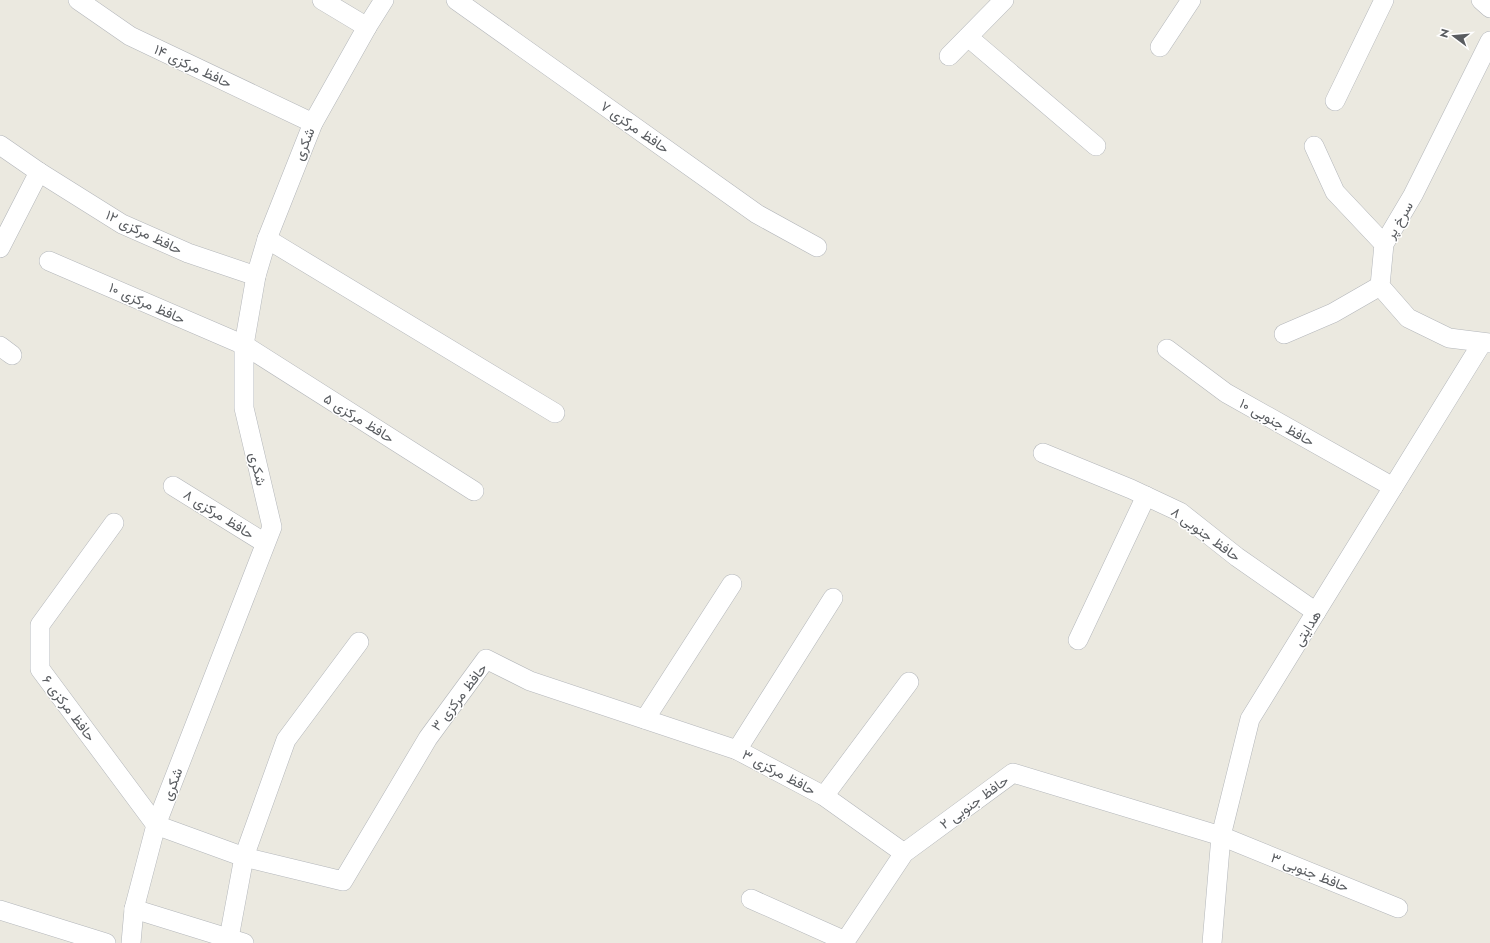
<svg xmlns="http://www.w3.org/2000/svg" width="1490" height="943" viewBox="0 0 1490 943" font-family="Jost,Vazirmatn,sans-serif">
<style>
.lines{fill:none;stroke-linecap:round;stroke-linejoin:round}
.minor-casing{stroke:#b3b6ba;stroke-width:20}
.minor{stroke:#fff;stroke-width:19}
.labels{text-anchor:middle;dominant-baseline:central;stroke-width:3;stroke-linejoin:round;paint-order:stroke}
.street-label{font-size:14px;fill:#595c60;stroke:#fff}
</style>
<rect width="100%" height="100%" fill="#ebe9e0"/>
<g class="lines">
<g class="minor-casing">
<g id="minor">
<polyline points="78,0 130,36 313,123"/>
<polyline points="322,0 367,27"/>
<polyline points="456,0 757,214 817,247"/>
<polyline points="1481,0 1490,8"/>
<polyline points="968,37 1096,146"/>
<polyline points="1490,41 1413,195 1384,244 1380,286 1408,318 1449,338 1490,343"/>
<polyline points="1160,47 1191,0"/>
<polyline points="949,56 1004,0"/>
<polyline points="1335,101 1384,0"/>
<polyline points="0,145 39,172 122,224 188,253 256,276"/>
<polyline points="1314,146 1335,192 1384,244"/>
<polyline points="267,239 555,413"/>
<polyline points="0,248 39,172"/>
<polyline points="49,261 244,345 474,491"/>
<polyline points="1284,334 1333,313 1380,286"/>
<polyline points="0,346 12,355"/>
<polyline points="1167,349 1226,393 1393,487"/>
<polyline points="1043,453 1131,489 1180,512 1237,557 1316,612"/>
<polyline points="173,486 265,543"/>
<polyline points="114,523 40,625 40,669 156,825 244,857 343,881 428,738 486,659 530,681 737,750 824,796 904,853"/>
<polyline points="1078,640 1146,496"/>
<polyline points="645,719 732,584"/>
<polyline points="737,750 833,598"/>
<polyline points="824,796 909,682"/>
<polyline points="751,899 845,941"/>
<polyline points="134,909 244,943"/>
<polyline points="0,910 106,943"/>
<polyline points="229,938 244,857 286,740 359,642"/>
<polyline points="131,943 134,909 156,825 272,527 244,408 244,345 256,276 267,239 313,123 367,27 384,0"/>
<polyline points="844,943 904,853 1013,773 1221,836 1398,908"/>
<polyline points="1212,943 1221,836 1250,719 1482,343"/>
</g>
</g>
<use href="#minor" class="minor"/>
</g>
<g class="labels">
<g class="street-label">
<text transform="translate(193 66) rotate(25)">حافظ مرکزی ۱۴</text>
<text transform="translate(635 127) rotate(35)">حافظ مرکزی ۷</text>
<text transform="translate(304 144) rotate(-68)">شکری</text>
<text transform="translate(1399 220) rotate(-60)">سرخ پر</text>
<text transform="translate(144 232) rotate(26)">حافظ مرکزی ۱۲</text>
<text transform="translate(147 303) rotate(24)">حافظ مرکزی ۱۰</text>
<text transform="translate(359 418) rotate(32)">حافظ مرکزی ۵</text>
<text transform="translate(1277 422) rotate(29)">حافظ جنوبی ۱۰</text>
<text transform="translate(258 469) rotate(77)">شکری</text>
<text transform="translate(219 514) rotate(32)">حافظ مرکزی ۸</text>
<text transform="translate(1206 534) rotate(36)">حافظ جنوبی ۸</text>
<text transform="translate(1307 628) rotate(-58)">هدایتی</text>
<text transform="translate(459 697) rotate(-52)">حافظ مرکزی ۳</text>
<text transform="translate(69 708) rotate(53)">حافظ مرکزی ۶</text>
<text transform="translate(779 772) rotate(28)">حافظ مرکزی ۳</text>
<text transform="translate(172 784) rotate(-69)">شکری</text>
<text transform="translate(974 802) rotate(-36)">حافظ جنوبی ۲</text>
<text transform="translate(1310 872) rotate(22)">حافظ جنوبی ۳</text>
</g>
</g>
<g transform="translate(1454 36) rotate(286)" stroke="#ffffff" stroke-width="3" paint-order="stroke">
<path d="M0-3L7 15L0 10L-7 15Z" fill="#595c60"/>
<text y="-6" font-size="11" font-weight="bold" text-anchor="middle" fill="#595c60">N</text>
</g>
</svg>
